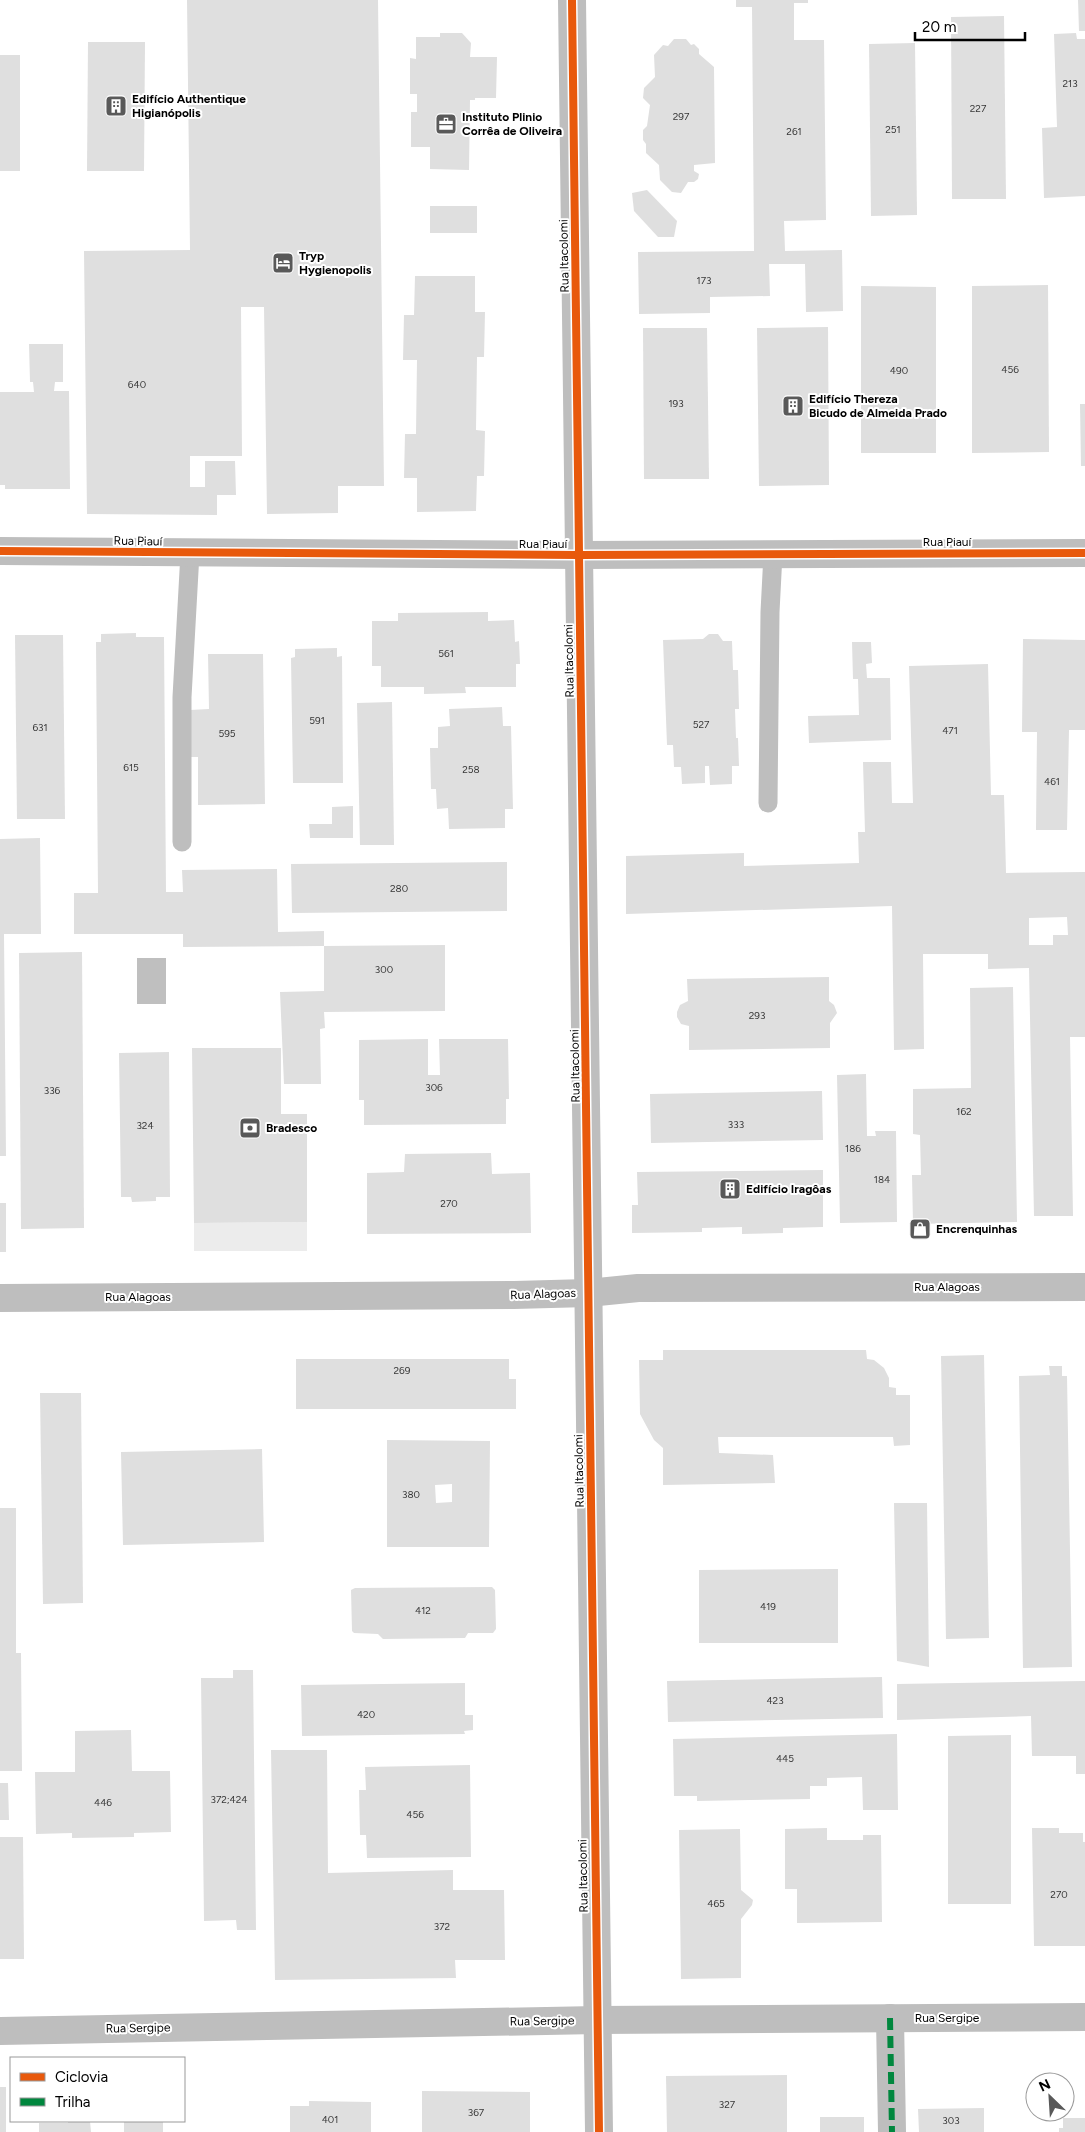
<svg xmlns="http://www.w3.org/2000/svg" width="1085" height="2132" viewBox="0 0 1085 2132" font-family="Figtree,sans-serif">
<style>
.green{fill:#ececec}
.water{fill:#bfbfbf}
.building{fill:#dfdfdf;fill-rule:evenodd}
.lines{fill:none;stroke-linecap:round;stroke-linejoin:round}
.service{stroke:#bebebe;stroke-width:19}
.minor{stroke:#bebebe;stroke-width:28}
.quiet{stroke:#00873e;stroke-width:6;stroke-dasharray:12 6;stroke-linecap:butt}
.cycleway-casing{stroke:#fff;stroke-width:11}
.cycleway{stroke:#e8590c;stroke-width:8}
.labels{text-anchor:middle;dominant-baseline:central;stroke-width:4;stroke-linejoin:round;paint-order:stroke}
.number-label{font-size:10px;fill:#383838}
.poi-label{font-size:12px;font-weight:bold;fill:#000;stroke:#fff;text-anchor:start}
.street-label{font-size:12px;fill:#000;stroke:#fff}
</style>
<rect width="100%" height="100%" fill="#fff"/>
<polygon class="green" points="307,1222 307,1251 194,1251 194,1223"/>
<rect class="water" x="137" y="958" width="29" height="46"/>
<g class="building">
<polygon points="187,0 378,0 384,486 338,486 338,513 267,514 264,307 241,307 242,456 190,456 190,487 205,487 205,461 235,461 236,495 217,495 217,515 87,514 84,251 190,250"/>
<polygon points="736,0 808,0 808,3 794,3 794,40 824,40 826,220 784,221 785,251 842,250 843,311 806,312 805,264 769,264 770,296 710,297 710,313 639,314 638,252 754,251 752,7 736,7"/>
<polygon points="1078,0 1085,0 1085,31 1079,31"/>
<polygon points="1004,16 1006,199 952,199 951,17"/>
<polygon points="440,33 462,33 471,43 470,57 497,57 496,98 475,98 475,100 470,100 469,170 430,169 430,147 411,147 411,112 417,112 417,94 410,94 410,58 416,59 416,37 440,37"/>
<polygon points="1076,33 1077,39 1085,39 1085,196 1044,198 1042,128 1057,127 1054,34"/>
<polygon points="674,39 686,39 691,45 694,44 699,49 699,54 714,67 715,163 694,165 694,171 699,174 698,179 694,182 688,182 681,193 672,192 660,180 659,165 646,153 646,144 643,140 643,130 647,126 650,105 643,98 644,88 655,77 654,55 663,45 668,46"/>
<polygon points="88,42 145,42 144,171 87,171"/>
<polygon points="915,43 917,215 871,216 869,44"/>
<rect x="0" y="55" width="20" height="116"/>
<polygon points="647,190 677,221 674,237 658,237 634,211 632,193"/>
<rect x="430" y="206" width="47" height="27"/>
<polygon points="415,276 475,276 475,312 485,312 484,357 477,357 476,430 485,431 484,476 477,476 476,511 417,512 417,478 404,478 405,434 416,434 417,360 403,360 404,315 414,315"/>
<polygon points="1048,285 1049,452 972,453 972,286"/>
<polygon points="861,286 936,287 936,453 861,453"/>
<polygon points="828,327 829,485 759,486 757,328"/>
<polygon points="643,328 707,328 709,479 644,479"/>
<polygon points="29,344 63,344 63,382 55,382 54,391 69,391 70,489 5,489 5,485 0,485 0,392 34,392 33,382 30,382"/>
<polygon points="1080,404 1085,404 1085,466 1081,466"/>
<polygon points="488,612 488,621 514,620 515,642 519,641 520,664 516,664 516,687 465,687 466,693 424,694 424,687 381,687 381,666 372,666 372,621 398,621 398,613"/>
<polygon points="136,633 136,637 164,637 166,892 183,892 182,870 277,869 278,932 324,931 324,946 445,945 445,1011 324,1012 325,1028 320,1029 321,1084 284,1084 280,992 324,991 324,946 183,947 183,934 74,934 74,893 98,893 96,642 101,642 101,634"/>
<polygon points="709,634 718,634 723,641 732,641 733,670 738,670 739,709 735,709 736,738 738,738 739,766 732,766 732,784 710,785 709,766 705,766 705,783 682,784 681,767 674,767 673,745 667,745 663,640 703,639"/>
<polygon points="15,635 63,635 65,819 17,819"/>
<polygon points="1023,639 1085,640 1085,730 1069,730 1067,830 1036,830 1037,732 1022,732"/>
<polygon points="852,642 871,642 872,663 866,664 867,678 890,678 891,740 809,743 808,716 859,715 858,679 853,679"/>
<polygon points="337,648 337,657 342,656 343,783 293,783 291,658 295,657 295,649"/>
<polygon points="208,654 263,654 265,804 198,805 198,757 190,757 190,710 209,709"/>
<path d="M988,664L991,795H1004L1006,873L1085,872V1037H1070L1073,1216H1034L1029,968L988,969V954H923L924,1049L894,1050L892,906L626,914V856L744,853V866L859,863L858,832H865L863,762H891L892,803H913L909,666ZM1067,917L1068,935H1053V945H1029V918Z"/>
<polygon points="392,702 394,845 360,845 357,703"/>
<polygon points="502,707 503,726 511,726 513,809 505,809 505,828 449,829 448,808 437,809 436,789 431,789 430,748 438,748 438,727 450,726 449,709"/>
<polygon points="353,806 353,838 310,838 309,824 332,824 332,807"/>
<polygon points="40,838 41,934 4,934 6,1156 0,1156 0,839"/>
<polygon points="507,862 507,911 292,913 291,864"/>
<polygon points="82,952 84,1228 21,1229 19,953"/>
<polygon points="829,977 829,1001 834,1005 837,1013 830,1023 830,1048 689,1050 689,1026 681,1024 677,1017 677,1012 680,1005 688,1001 687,979"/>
<polygon points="1013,987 1017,1222 913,1224 912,1175 921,1175 920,1135 913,1134 913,1089 971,1088 970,988"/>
<polygon points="428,1039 428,1075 440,1075 439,1039 508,1039 509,1099 506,1099 506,1124 364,1125 364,1100 359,1100 359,1040"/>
<polygon points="192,1048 281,1048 281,1114 307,1114 307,1222 194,1223"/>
<polygon points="169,1052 170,1197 156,1197 156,1201 132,1202 131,1197 121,1197 119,1053"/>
<polygon points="866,1074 867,1136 876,1136 875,1131 896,1131 897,1222 840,1223 837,1075"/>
<polygon points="822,1091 823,1140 651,1143 650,1094"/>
<polygon points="491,1153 492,1174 530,1173 531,1233 367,1234 367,1173 404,1172 405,1154"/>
<polygon points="823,1170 823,1227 783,1228 783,1233 742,1234 742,1227 702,1228 702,1232 632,1233 632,1205 638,1205 637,1172"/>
<rect x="0" y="1203" width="6" height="49"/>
<polygon points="663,1350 866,1350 867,1359 874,1360 884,1368 889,1378 889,1387 896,1388 896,1395 910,1395 910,1445 894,1446 893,1437 718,1437 719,1453 773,1455 775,1483 663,1485 663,1448 654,1440 640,1414 639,1360 663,1360"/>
<polygon points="984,1355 989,1638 946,1639 941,1356"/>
<polygon points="296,1359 509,1359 509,1379 516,1379 516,1409 296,1409"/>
<polygon points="1049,1366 1062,1366 1062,1376 1067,1376 1072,1667 1023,1668 1019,1376 1050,1375"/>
<polygon points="40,1393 81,1393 83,1603 43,1604"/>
<path d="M387,1440L490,1441L489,1547H387ZM452,1484V1502L436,1503L435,1485Z"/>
<polygon points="262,1449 264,1542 123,1545 121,1452"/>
<polygon points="894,1503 927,1503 929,1667 897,1661"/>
<polygon points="0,1508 16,1508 16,1653 21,1653 22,1771 0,1771"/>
<polygon points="838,1569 838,1643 699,1643 699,1570"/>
<polygon points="492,1587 495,1590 496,1629 493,1633 468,1633 465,1638 383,1639 378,1634 354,1633 352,1631 351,1590 355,1588"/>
<polygon points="233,1670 253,1670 256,1930 237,1930 236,1920 204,1921 201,1678 233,1678"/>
<polygon points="882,1677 883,1718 668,1722 667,1681"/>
<polygon points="1085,1681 1085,1774 1076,1774 1076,1756 1032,1756 1031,1716 897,1720 897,1684"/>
<polygon points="465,1683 465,1715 473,1715 473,1730 464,1731 465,1734 302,1736 301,1685"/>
<polygon points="131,1730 132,1771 170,1771 171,1832 134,1833 134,1837 72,1838 72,1833 36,1834 35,1772 75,1772 75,1731"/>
<polygon points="897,1734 898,1810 863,1810 862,1777 827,1778 827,1786 810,1786 810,1799 697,1801 697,1796 674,1796 673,1739"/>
<polygon points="1011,1735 1011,1904 948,1904 948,1736"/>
<polygon points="271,1750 327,1750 328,1873 453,1870 453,1890 504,1890 505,1960 455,1960 456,1978 275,1980"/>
<polygon points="470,1765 471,1857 367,1858 366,1835 360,1835 359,1790 366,1790 365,1767"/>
<polygon points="0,1783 8,1783 9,1820 0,1820"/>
<polygon points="827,1828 827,1840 863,1840 863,1835 881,1835 882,1922 797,1923 797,1889 785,1889 785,1829"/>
<polygon points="1032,1828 1059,1828 1059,1833 1083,1833 1083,1842 1085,1842 1085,1946 1034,1946"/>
<polygon points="740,1829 741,1890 753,1900 752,1905 741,1919 741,1978 681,1979 679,1830"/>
<polygon points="0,1837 23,1837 24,1959 0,1959"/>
<polygon points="787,2075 787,2132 667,2132 666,2076"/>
<rect x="0" y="2087" width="6" height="45"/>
<polygon points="422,2091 530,2092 530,2132 422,2132"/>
<polygon points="309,2101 371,2102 371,2132 290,2132 290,2106 309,2106"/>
<polygon points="984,2108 984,2132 919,2132 918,2109"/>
<rect x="820" y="2117" width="44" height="15"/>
<polygon points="1063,2118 1085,2118 1085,2132 1059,2132 1059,2128 1063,2128"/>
<polygon points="68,2121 90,2121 91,2132 39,2132 39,2123 68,2123"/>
<rect x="124" y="2121" width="39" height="11"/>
</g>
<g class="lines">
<g class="service">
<polyline points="768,803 770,612 773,554"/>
<polyline points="182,842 182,697 190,553"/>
</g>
<g class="minor">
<polyline points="572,0 599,2132"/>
<polyline points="0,551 579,555 1085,553"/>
<polyline points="0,1298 514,1295 588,1293 638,1288 1085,1287"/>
<polyline points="890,2018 892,2132"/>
<polyline points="0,2031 597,2020 1085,2017"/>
</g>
<polyline class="quiet" points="890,2018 892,2132"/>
<g class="cycleway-casing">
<g id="cycleway">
<polyline points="572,0 599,2132"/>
<polyline points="0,551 579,555 1085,553"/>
</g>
</g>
<use href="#cycleway" class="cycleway"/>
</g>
<defs>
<g id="building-square" transform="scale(1.125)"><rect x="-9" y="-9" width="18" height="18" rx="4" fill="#595959" stroke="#fff"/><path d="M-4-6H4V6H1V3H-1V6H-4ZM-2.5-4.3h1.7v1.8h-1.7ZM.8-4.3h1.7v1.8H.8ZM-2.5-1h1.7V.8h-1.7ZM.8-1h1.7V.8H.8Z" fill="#fff"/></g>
<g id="office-square" transform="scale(1.125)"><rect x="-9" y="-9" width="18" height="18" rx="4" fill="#595959" stroke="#fff"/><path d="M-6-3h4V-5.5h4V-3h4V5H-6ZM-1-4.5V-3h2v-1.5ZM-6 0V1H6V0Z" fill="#fff"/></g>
<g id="hotel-square" transform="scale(1.125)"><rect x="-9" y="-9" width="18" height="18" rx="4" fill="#595959" stroke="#fff"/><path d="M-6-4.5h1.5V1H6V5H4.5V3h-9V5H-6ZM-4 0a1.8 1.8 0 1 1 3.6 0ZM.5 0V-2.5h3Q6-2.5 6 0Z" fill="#fff"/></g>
<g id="bank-square" transform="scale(1.125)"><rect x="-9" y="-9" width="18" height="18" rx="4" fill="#595959" stroke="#fff"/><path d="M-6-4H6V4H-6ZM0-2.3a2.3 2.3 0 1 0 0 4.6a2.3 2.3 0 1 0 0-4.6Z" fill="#fff"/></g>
<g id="shop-square" transform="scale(1.125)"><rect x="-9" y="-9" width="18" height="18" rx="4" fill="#595959" stroke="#fff"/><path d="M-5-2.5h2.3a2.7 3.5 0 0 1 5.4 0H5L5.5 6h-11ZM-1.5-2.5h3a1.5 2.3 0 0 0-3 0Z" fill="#fff"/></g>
</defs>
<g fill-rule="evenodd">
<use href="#building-square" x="116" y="106"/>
<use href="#office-square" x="446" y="124"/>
<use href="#hotel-square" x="283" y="263"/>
<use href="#building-square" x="793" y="406"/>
<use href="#bank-square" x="250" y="1128"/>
<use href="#building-square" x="730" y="1189"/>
<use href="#shop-square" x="920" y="1229"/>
</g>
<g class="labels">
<g class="number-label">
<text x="1070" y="83">213</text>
<text x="978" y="108">227</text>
<text x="681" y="116">297</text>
<text x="893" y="129">251</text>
<text x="794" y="131">261</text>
<text x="704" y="280">173</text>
<text x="1010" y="369">456</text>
<text x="899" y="370">490</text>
<text x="137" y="384">640</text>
<text x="676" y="403">193</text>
<text x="446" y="653">561</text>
<text x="317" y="720">591</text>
<text x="701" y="724">527</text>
<text x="40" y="727">631</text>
<text x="950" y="730">471</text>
<text x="227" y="733">595</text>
<text x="131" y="767">615</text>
<text x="471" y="769">258</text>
<text x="1052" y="781">461</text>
<text x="399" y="888">280</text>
<text x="384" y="969">300</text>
<text x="757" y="1015">293</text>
<text x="434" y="1087">306</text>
<text x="52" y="1090">336</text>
<text x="964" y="1111">162</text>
<text x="736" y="1124">333</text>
<text x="145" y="1125">324</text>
<text x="853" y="1148">186</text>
<text x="882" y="1179">184</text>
<text x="449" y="1203">270</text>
<text x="402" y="1370">269</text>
<text x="411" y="1494">380</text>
<text x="768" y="1606">419</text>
<text x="423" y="1610">412</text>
<text x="775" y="1700">423</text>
<text x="366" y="1714">420</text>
<text x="785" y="1758">445</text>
<text x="229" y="1799">372;424</text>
<text x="103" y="1802">446</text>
<text x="415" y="1814">456</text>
<text x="1059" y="1894">270</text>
<text x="716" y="1903">465</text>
<text x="442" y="1926">372</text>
<text x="727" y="2104">327</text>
<text x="476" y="2112">367</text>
<text x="330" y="2119">401</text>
<text x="951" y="2120">303</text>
</g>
<g class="poi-label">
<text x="132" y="99">Edifício Authentique<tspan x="132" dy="14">Higianópolis</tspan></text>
<text x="462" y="117">Instituto Plinio<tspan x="462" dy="14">Corrêa de Oliveira</tspan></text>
<text x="299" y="256">Tryp<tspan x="299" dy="14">Hygienopolis</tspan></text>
<text x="809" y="399">Edifício Thereza<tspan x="809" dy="14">Bicudo de Almeida Prado</tspan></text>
<text x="266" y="1128">Bradesco</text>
<text x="746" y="1189">Edifício Iragôas</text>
<text x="936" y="1229">Encrenquinhas</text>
</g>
<g class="street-label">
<text transform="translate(564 256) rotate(-91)">Rua Itacolomi</text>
<text transform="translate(138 541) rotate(1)">Rua Piauí</text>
<text x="947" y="542">Rua Piauí</text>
<text x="543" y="544">Rua Piauí</text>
<text transform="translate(569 661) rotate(-91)">Rua Itacolomi</text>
<text transform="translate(575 1066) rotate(-91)">Rua Itacolomi</text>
<text x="947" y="1287">Rua Alagoas</text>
<text transform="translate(543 1294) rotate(-2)">Rua Alagoas</text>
<text x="138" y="1297">Rua Alagoas</text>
<text transform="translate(579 1471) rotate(-91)">Rua Itacolomi</text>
<text transform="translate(583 1876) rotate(-91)">Rua Itacolomi</text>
<text x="947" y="2018">Rua Sergipe</text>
<text transform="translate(542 2021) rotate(-1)">Rua Sergipe</text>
<text transform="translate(138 2028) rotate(-1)">Rua Sergipe</text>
</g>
</g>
<rect x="10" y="2057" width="175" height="65" fill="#ffffff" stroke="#999999"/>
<rect x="20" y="2073" width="25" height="8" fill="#e8590c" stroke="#999999"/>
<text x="55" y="2082" font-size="15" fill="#000000">Ciclovia</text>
<rect x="20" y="2098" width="25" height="8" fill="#00873e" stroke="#999999"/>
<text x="55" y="2107" font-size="15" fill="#000000">Trilha</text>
<g transform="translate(1050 2097) rotate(335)"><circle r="24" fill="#ffffff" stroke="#999999"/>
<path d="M0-4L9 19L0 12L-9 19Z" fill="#595959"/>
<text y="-8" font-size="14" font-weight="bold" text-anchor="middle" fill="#000000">N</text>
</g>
<path d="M915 32v8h110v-8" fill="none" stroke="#000000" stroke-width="2.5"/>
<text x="922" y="32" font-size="15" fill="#000000" stroke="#ffffff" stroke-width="4" paint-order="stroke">20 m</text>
</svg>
